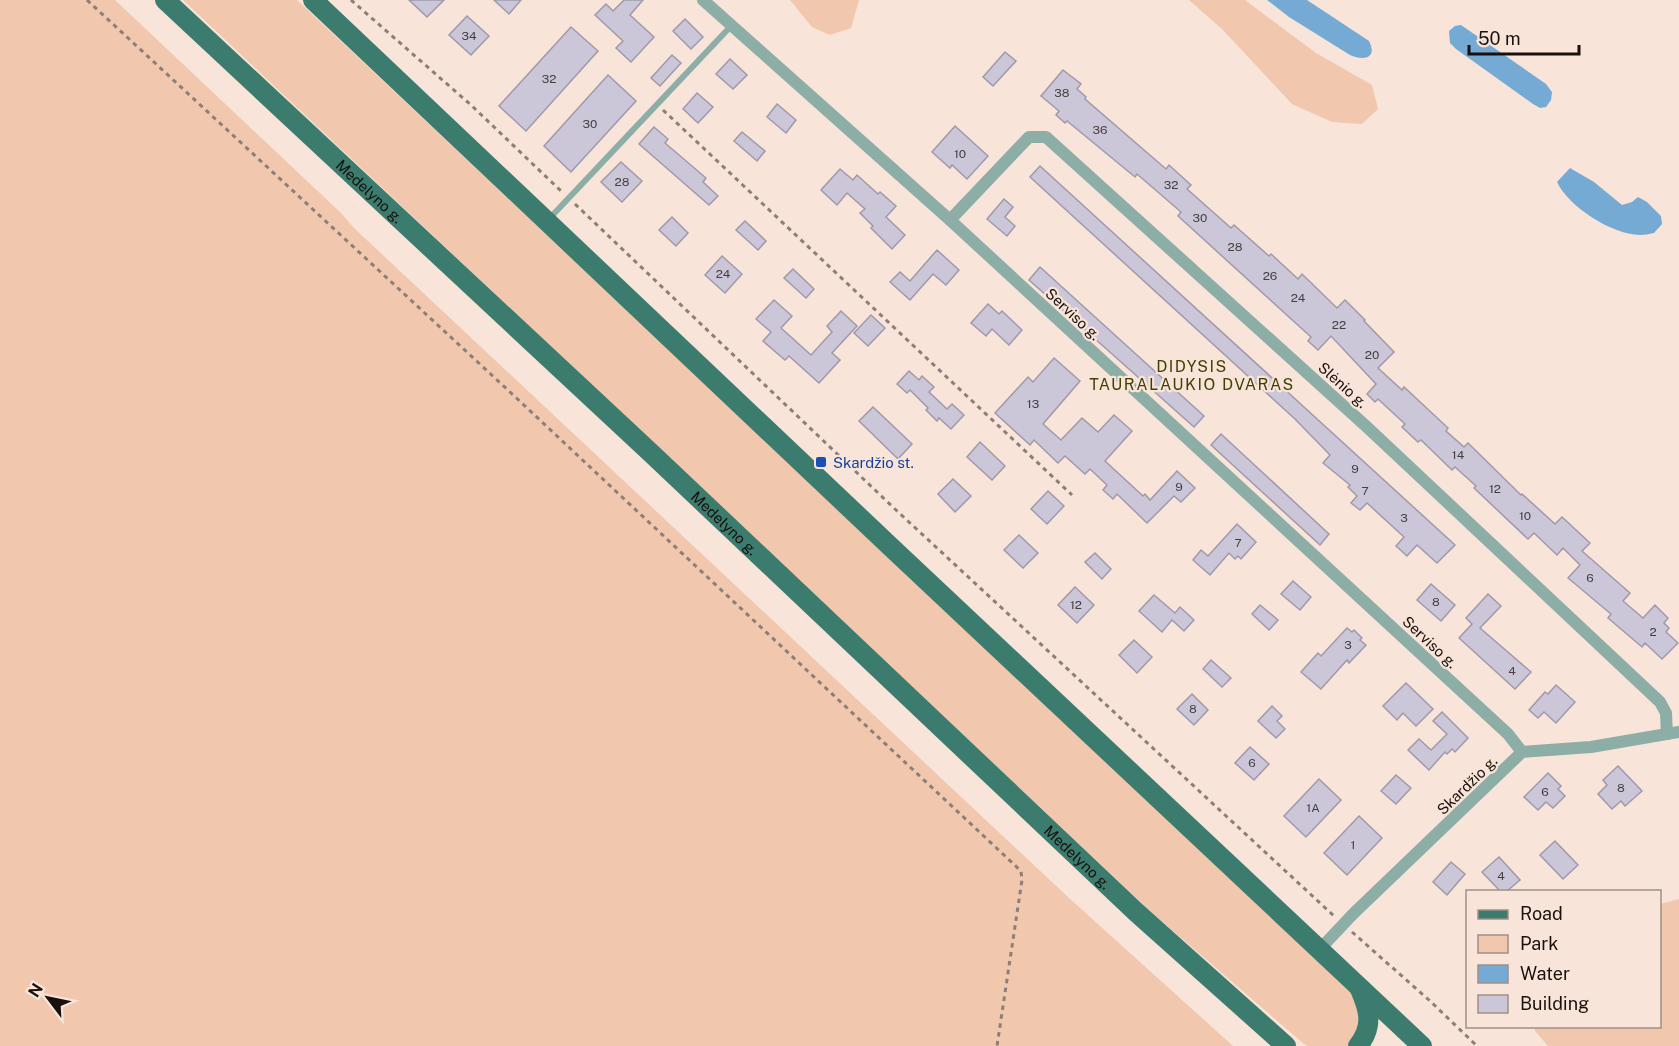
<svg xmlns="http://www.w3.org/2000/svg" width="1679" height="1046" viewBox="0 0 1679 1046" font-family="'Public Sans',sans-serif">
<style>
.green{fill:#f1c7ae}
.water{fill:#74aad3}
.building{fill:#ccc6d9;stroke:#9f99ac;stroke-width:1.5}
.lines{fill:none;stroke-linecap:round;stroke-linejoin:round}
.path{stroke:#8c7f77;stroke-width:3;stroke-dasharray:4.5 4.5;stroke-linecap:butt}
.service{stroke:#8daea6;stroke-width:6}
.minor{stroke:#8daea6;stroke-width:12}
.primary{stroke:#3b7c6f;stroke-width:20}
.transit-dot{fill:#1a4fb4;stroke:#f8e4d8;stroke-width:2}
.labels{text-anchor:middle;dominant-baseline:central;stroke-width:4.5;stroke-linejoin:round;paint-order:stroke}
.number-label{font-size:12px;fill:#453e40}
.street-label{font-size:15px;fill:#18110d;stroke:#f8e4d8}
.transit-label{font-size:15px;fill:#164399;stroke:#f8e4d8;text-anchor:start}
.neighbourhood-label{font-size:16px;letter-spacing:1.5px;fill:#404000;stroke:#f8e4d8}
</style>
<rect width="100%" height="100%" fill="#f8e4d8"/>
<g class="green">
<polygon points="0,0 115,0 342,214 354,228 1069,898 1233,1046 0,1046"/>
<polygon points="183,0 297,0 1353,994 1362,1015 1353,1042 1347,1046 1307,1046 1304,1044 1150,911"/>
<polygon points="790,0 859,0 851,28 830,35 812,27"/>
<polygon points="1189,0 1245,0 1316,53 1372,85 1378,109 1362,124 1332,122 1292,104 1222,29"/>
<polygon points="1679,899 1679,1046 1548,1046 1535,1031 1534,1027 1660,1026 1660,904"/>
</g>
<g class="water">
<path d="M1267,0H1307L1369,41C1378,59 1363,61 1350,55L1289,17Z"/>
<polygon points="1461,25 1546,84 1552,92 1551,100 1546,107 1540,108 1533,104 1456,49 1450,43 1449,31 1455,26"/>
<path d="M1570,168L1594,182L1622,205L1632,202L1638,197L1647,202L1661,216L1662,224L1654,233C1649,234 1644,235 1640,235C1611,234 1569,207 1557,182Z"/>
</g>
<g class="building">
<polygon points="409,0 444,0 427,17"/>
<polygon points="494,0 521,0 509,14"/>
<polygon points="624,0 643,0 630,15 654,37 631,62 616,48 623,41 595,15 606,4 613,11"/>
<polygon points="467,16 489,36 471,55 449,35"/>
<polygon points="685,19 703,37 691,49 673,31"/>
<polygon points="571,27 598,51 526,131 499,106"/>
<polygon points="1005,52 1016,61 993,86 983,77"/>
<polygon points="672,55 681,63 660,86 651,78"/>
<polygon points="730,59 747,75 733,89 716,74"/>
<polygon points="1063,70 1081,84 1077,89 1086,97 1085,99 1166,169 1169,165 1191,185 1187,189 1231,228 1234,225 1269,256 1271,254 1298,279 1302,274 1337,308 1345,300 1365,320 1364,321 1394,352 1378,368 1402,390 1404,387 1448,428 1446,431 1464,447 1468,443 1521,495 1522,494 1555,524 1562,517 1590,543 1582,551 1630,593 1623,601 1643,618 1655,605 1668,618 1664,623 1669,628 1666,632 1678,643 1662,659 1645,643 1642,647 1608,618 1611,614 1568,578 1580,565 1563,548 1557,555 1534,533 1528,539 1474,488 1476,486 1455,467 1452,470 1421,440 1418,442 1402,427 1405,424 1378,399 1375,402 1367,394 1376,384 1331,336 1318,350 1308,341 1311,337 1178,216 1181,212 1137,174 1135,177 1067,121 1065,123 1056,115 1059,111 1041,96"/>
<polygon points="608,75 636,101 571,172 544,146"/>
<polygon points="697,93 713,107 698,123 683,109"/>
<polygon points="777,104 796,120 786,133 767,117"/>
<polygon points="955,126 988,156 967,179 952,165 950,168 932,152"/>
<polygon points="654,127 668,139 665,143 706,178 703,182 718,196 709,205 639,144"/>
<polygon points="742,132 765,151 757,161 734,141"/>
<polygon points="621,162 642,181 622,202 601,182"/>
<polygon points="1040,166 1455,545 1437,563 1417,545 1407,556 1396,546 1404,537 1367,503 1360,510 1351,503 1357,496 1348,487 1350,485 1323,463 1330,455 1295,419 1030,177"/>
<polygon points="840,169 853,180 857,175 878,194 880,192 896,206 886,217 905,235 892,249 871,228 873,226 860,213 865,209 847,193 837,205 821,190"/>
<polygon points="1004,199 1013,207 1005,217 1015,226 1007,236 987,219"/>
<polygon points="672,217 688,233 676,246 659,230"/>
<polygon points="745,221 766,241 758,250 736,230"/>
<polygon points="937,250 959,270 946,285 933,274 910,300 890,282 900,272 910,281"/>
<polygon points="722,256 742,274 725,293 705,275"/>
<polygon points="1040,267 1204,416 1194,427 1029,280"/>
<polygon points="793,269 814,289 806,298 784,278"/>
<polygon points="774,300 792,316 781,328 811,355 832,332 827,326 841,311 857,326 832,353 840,360 819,383 789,356 785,360 763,341 771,332 756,319"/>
<polygon points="988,304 999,314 1002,311 1022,330 1009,345 992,329 986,336 971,323"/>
<polygon points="871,315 885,328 868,346 854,333"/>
<polygon points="1054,358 1080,381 1043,424 1061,440 1082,418 1098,432 1114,415 1132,431 1105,461 1143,496 1145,494 1150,500 1177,471 1195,488 1181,502 1174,496 1147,523 1117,494 1113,499 1103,490 1107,485 1090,469 1085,474 1065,456 1058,463 1034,440 1030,445 995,413 1028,377 1033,382"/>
<polygon points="909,371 919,380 922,376 934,387 929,392 947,409 952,404 964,415 951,429 939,418 937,421 926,410 928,408 910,390 907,393 897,384"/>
<polygon points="873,407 912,444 898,459 859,421"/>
<polygon points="1221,434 1329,534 1320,545 1211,445"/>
<polygon points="980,442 1005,466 992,480 967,457"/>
<polygon points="953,479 971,496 955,512 938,494"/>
<polygon points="1048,491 1064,506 1047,524 1031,509"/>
<polygon points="1237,524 1256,542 1241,559 1238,556 1235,559 1229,553 1210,575 1193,560 1201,550 1208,556"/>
<polygon points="1019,535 1038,553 1023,568 1004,550"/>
<polygon points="1095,553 1111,569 1102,579 1085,562"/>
<polygon points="1293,581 1311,597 1300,610 1281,594"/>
<polygon points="1431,584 1455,605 1441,621 1417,600"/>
<polygon points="1075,587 1094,605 1077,623 1058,605"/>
<polygon points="1488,594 1501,606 1480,628 1531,672 1515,689 1459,638 1472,624 1466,618"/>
<polygon points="1154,595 1175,613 1180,607 1194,620 1184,631 1172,620 1162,632 1139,611"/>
<polygon points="1260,605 1278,620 1269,630 1252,614"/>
<polygon points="1347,628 1352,632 1354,630 1362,638 1360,640 1366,645 1349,663 1347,660 1321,689 1301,672 1318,653 1321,656"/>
<polygon points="1134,640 1152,657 1137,673 1119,655"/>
<polygon points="1211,660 1231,678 1222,687 1203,669"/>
<polygon points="1406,683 1433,709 1416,726 1403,713 1397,720 1383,706"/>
<polygon points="1556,685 1575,702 1556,723 1544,712 1538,718 1529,710 1545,692 1548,694"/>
<polygon points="1192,694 1208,710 1194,725 1177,709"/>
<polygon points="1272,706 1282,716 1277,721 1285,729 1276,738 1258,721"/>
<polygon points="1442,712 1468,738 1455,752 1452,749 1447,754 1445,752 1429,770 1408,750 1419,739 1431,750 1447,734 1433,721"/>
<polygon points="1250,747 1269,764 1254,780 1235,763"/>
<polygon points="1618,766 1642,791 1625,806 1621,801 1612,809 1598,794 1607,785 1603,780"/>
<polygon points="1548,773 1561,786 1558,789 1565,796 1553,808 1546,802 1538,810 1524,797"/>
<polygon points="1396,775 1411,788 1396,804 1381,791"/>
<polygon points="1319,779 1341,800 1306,837 1284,816"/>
<polygon points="1359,816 1382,838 1347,875 1324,853"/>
<polygon points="1555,841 1578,865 1563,879 1540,855"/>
<polygon points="1499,857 1520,880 1507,891 1500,891 1482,872"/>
<polygon points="1451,862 1465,874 1447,895 1433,882"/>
</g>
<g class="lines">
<g class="path">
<polyline points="87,0 510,392 1021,871 1022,880 997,1046"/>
<polyline points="351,0 471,105 561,191"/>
<polyline points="663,110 1072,495"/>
<polyline points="575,204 896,510 1334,916"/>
<polyline points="1352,932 1429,1000 1477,1046"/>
</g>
<polyline class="service" points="548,220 731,26"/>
<g class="minor">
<polyline points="703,0 950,220 1508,734 1522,752"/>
<polyline points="950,220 1029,137 1046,137 1368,428 1660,702 1666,713 1667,734"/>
<polyline points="1320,949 1353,914 1522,752 1591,747 1679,732"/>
</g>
<g class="primary">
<path id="s1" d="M165,0L652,454L1136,912L1286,1046"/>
<polyline points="313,0 893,549 1422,1046"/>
<path d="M1358,1046C1374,1026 1369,1010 1360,989"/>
</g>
</g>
<rect class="transit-dot" x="815" y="456" width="12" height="12" rx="3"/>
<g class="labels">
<g class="number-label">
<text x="469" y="36">34</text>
<text x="549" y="79">32</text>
<text x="1062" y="93">38</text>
<text x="590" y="124">30</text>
<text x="1100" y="130">36</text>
<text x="960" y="154">10</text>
<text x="622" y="182">28</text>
<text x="1171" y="185">32</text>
<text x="1200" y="218">30</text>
<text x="1235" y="247">28</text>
<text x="723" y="274">24</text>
<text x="1270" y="276">26</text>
<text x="1298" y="298">24</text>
<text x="1339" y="325">22</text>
<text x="1372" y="355">20</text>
<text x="1033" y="404">13</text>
<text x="1458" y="455">14</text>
<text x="1355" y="469">9</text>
<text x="1179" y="487">9</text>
<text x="1495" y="489">12</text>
<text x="1365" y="491">7</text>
<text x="1525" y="516">10</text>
<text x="1404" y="518">3</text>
<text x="1238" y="543">7</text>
<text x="1590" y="578">6</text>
<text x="1436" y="602">8</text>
<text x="1076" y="605">12</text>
<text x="1653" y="632">2</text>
<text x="1348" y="645">3</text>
<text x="1512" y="671">4</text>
<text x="1193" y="709">8</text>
<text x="1252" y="763">6</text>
<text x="1621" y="788">8</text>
<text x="1545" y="792">6</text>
<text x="1313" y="808">1A</text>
<text x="1353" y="845">1</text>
<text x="1501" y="876">4</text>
</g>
<g class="street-label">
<text stroke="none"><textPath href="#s1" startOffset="280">Medelyno g.</textPath></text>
<text transform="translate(1073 314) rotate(43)">Serviso g.</text>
<text transform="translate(1343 385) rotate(42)">Slėnio g.</text>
<text stroke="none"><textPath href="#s1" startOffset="766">Medelyno g.</textPath></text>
<text transform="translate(1430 642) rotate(43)">Serviso g.</text>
<text transform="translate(1467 785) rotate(-44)">Skardžio g.</text>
<text stroke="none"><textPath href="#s1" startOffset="1252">Medelyno g.</textPath></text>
</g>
<g class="transit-label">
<text x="833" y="462">Skardžio st.</text>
</g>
<g class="neighbourhood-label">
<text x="1192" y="366">DIDYSIS<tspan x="1192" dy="18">TAURALAUKIO DVARAS</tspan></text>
</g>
</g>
<rect x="1466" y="890" width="195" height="138" fill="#f8e4d8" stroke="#9e9087" stroke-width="1.5"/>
<rect x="1478" y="910" width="30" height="9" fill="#3b7c6f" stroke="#9e9087" stroke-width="1.5"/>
<text x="1520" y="920" font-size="18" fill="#18110d">Road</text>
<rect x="1478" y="935" width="30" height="18" fill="#f1c7ae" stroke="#9e9087" stroke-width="1.5"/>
<text x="1520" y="950" font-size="18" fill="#18110d">Park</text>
<rect x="1478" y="965" width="30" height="18" fill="#74aad3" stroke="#9e9087" stroke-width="1.5"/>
<text x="1520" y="980" font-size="18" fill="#18110d">Water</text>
<rect x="1478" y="995" width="30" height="18" fill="#ccc6d9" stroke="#9e9087" stroke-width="1.5"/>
<text x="1520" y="1010" font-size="18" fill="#18110d">Building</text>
<g transform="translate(48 998) rotate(302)" stroke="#f8e4d8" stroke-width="4.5" paint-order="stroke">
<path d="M0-4.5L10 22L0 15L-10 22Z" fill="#18110d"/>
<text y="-9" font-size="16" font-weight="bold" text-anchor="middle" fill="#18110d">N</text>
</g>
<path d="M1469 45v9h110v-9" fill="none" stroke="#18110d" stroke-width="3"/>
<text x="1478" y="45" font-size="18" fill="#18110d" stroke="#f8e4d8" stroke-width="4.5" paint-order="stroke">50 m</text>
</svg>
